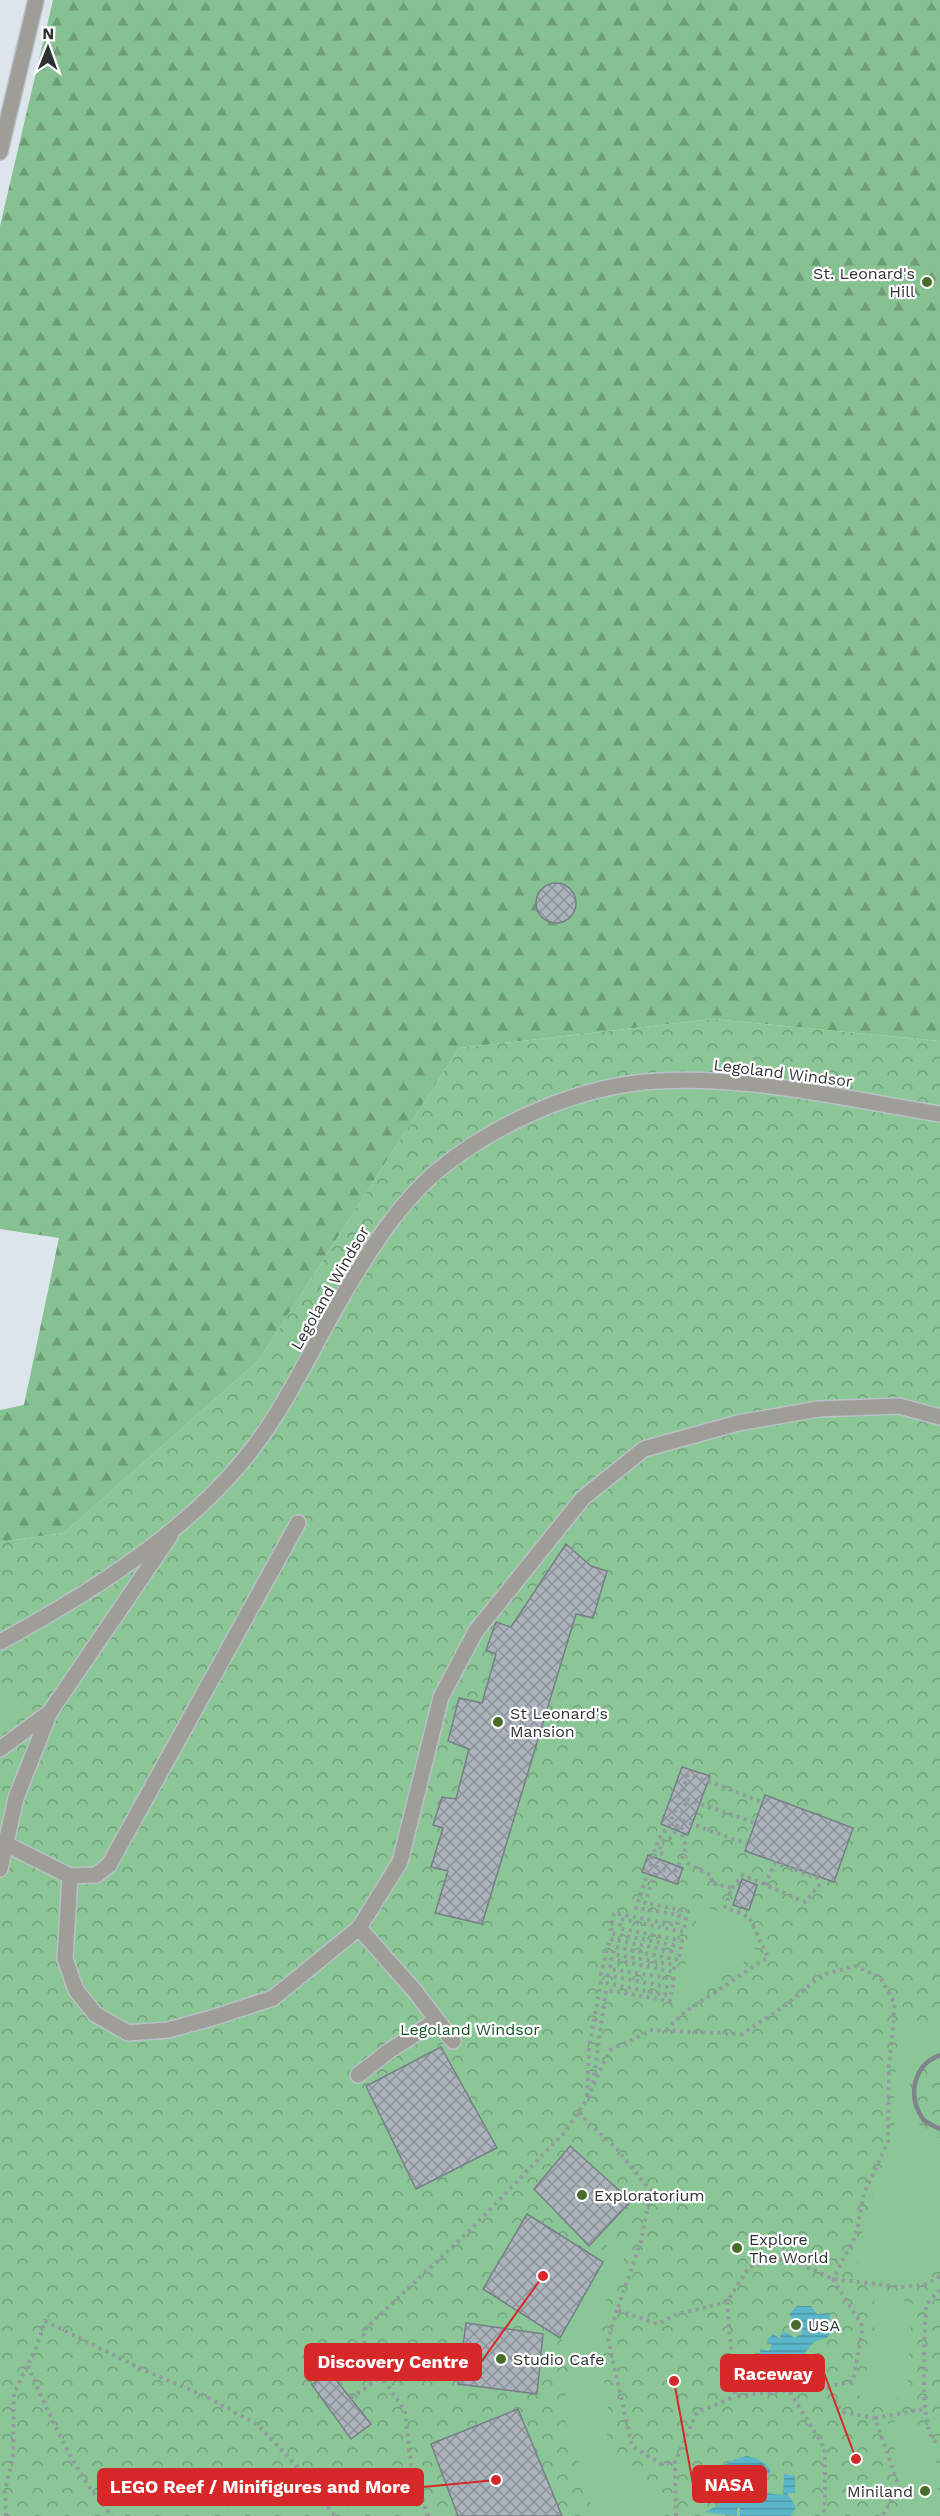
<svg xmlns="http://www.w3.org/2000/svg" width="940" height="2516" viewBox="0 0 940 2516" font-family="'Work Sans',sans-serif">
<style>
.forest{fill:url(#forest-firs)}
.park{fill:url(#park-crowns)}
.garden{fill:#8bc697}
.water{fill:url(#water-rules)}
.building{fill:url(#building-cross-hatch);stroke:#777f86;stroke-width:1.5}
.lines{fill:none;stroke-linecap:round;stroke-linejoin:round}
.lane-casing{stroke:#b9c1c7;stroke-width:18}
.street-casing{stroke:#b9c1c7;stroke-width:18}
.path{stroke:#939a9f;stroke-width:4;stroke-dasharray:3 4.5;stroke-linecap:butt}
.lane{stroke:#9e9d98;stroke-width:15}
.street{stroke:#9e9d98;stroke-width:15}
.rail{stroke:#7f858a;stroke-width:4.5}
.poi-dot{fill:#476d28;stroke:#fff;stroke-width:2}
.labels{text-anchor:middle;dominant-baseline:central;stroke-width:4.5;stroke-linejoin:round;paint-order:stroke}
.poi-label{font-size:16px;fill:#2f3235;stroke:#fff;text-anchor:start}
.street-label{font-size:16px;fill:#2f3235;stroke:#fff}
.park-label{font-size:16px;fill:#14552a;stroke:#fff}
.leader{fill:none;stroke:#d62828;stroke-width:2}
.callout-dot{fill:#d62828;stroke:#fff;stroke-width:2}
.callout{fill:#d62828;stroke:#d62828;stroke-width:2}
.callout-label{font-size:18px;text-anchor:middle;font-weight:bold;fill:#fff}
</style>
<defs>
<pattern id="forest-firs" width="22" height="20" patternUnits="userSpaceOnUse" patternTransform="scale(1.5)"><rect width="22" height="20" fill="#86c192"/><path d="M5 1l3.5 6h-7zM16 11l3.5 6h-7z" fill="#6e9d78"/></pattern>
<pattern id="park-crowns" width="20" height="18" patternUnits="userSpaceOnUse" patternTransform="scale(1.5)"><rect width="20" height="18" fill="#8bc697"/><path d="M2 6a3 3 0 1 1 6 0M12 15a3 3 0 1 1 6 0" fill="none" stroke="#72a17c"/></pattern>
<pattern id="water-rules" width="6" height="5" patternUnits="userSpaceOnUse" patternTransform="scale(1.5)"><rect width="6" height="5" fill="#5cb6ca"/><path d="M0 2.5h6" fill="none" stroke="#4c95a5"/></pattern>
<pattern id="building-cross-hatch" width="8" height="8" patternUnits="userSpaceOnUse" patternTransform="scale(1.5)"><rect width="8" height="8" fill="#abb3bb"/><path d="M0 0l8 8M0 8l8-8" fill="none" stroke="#8c9299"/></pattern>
</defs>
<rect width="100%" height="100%" fill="#dce5ec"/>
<polygon class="forest" points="53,0 940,0 940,1041 713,1019 459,1048 259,1360 64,1533 0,1542 0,1410 24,1405 59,1238 0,1229 0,226"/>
<polygon class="park" points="713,1019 940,1041 940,2516 0,2516 0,1542 64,1533 259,1360 459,1048"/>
<g class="garden">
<polygon points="0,1694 21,1702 14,1724 0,1725"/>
<polygon points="705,1907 743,1920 757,1954 710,1984 676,2000 697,1919"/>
<path d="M940,2024V2050L918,2057L910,2081L907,2105L922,2129L940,2138V2261C915,2285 894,2279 862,2276L857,2260L865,2218L879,2175L894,2138V2093L899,2027Z"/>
<path d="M608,2237L627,2238C626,2245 626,2253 623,2261C617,2280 603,2300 600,2320C594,2352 603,2372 608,2402C609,2414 605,2427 608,2439C620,2481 664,2467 663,2516H593L584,2476L560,2405L575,2375V2357L560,2338L603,2262Z"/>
<path d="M874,2299H894L912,2302L907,2395L876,2404L858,2395C870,2366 878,2330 874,2299Z"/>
<polygon points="915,2414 922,2441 940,2468 935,2505 940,2516 895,2516 910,2498 909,2482 885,2425"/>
</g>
<g class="water">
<polygon points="797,2306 811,2306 817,2314 829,2313 831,2332 827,2338 815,2341 802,2356 791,2353 795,2360 792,2366 783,2362 774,2364 773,2360 761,2359 760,2349 769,2351 772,2345 766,2341 773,2334 782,2340 780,2336 783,2332 788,2333 794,2338 802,2334 798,2321 795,2323 789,2314"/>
<path d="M747,2456L758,2459L770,2468V2473L765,2476L766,2493L783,2495L784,2474L795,2476V2493H787L796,2507L791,2516H740V2508H737V2516L705,2512L719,2505L710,2491C716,2467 723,2462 747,2456Z"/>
</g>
<g class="building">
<circle cx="556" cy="903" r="20"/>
<polygon points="566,1544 591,1566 607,1571 593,1618 576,1614 482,1924 435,1913 448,1871 431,1867 443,1828 433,1825 442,1797 456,1799 469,1749 448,1741 459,1698 482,1703 496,1654 486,1650 496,1622 511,1627"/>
<polygon points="682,1767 710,1776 688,1835 661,1824"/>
<polygon points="765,1795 853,1828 834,1882 745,1851"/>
<polygon points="648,1855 683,1868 677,1884 642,1872"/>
<polygon points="742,1879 757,1885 749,1910 733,1905"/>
<polygon points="441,2047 497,2148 416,2189 366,2086"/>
<polygon points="570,2146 631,2201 589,2246 534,2189"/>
<polygon points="527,2214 603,2262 560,2338 483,2289"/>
<polygon points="466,2323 543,2334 537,2394 458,2384"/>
<polygon points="329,2371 371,2424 351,2439 312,2385"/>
<polygon points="518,2409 562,2516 458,2516 431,2444"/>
</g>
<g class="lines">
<g class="lane-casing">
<g id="lane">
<path d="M0,1642C79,1599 165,1546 226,1480C282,1421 308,1353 349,1285C373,1245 400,1203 436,1172C495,1123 580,1085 658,1081C752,1076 847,1099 940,1114"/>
<polyline points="0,1749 50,1712"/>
<polyline points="6,1844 70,1876 65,1959 76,1990 95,2014 128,2033 168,2030 212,2018 273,1998 359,1928 400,1862 441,1697 476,1631 583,1498 644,1449 738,1423 818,1409 899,1406 940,1417"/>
<polyline points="0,1869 16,1798 50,1712 170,1536"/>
<polyline points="70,1876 96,1875 109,1865 298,1523"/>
<polyline points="359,1928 414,1990 453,2041"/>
<polyline points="358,2075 389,2051 437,2020"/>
</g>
</g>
<g class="street-casing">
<polyline id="street" points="0,152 36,0"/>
</g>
<g class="path">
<polyline points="708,1781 762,1802"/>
<polyline points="663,1854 659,1852 663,1841 673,1837 687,1799 755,1823"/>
<polyline points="765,1885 775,1863 823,1880"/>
<polyline points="732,1888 743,1875 805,1902 821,1883"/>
<polyline points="666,2030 685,2012 768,1957 749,1917 725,1907 732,1888 711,1883 712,1876 687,1863"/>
<polyline points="593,2083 606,1990 670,2001 674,1979 610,1969 611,1959 674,1972 674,1965 613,1954 615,1947 679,1960 682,1941 619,1928 621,1919 683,1932 688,1911 645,1903 657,1867 675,1874 686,1848 681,1831 684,1821 747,1844"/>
<polyline points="587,2096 589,2048 601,1982 665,1995 667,1987 601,1974 610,1939 672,1951 673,1945 610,1933 614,1913 677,1925 679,1915 636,1908 659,1838 669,1826 688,1775 710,1782"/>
<polyline points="578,2113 617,2149 651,2191 641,2241 617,2310 658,2324 674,2315 727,2302"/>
<polyline points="833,2279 863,2327 853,2381 827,2387 735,2396 727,2302 749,2267 788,2258 833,2279 901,2287 925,2285 940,2276"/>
<path d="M940,2290L926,2305C925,2332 919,2420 933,2439C935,2442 938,2443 940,2445"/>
<polyline points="617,2310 608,2339 632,2446 661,2464 675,2462"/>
<path d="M28,2366C50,2416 75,2475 112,2516"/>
<polyline points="827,2387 842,2412 875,2418 899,2487 882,2516"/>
<polyline points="790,2392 825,2449 825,2502 823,2516"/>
<polyline points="351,2398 381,2377"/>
<polyline points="875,2418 925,2409"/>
<polyline points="6,2516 5,2491 13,2457 14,2393 36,2348 45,2321 148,2372 203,2395 258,2425 306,2476 335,2516"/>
<polyline points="428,2516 411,2464 405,2411 366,2355 363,2331 469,2231 565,2132 587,2099 610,2050 652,2030 742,2034 783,2007 822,1975 855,1966 880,1977 895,2004 889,2067 888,2142 864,2193 856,2235 833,2279"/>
<polyline points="676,2516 675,2462 697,2412 734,2397"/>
</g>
<use href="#lane" class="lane"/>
<use href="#street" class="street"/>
<path class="rail" d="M940,2055C913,2065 907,2096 923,2119C927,2124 935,2126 940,2129"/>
</g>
<g class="poi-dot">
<circle cx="927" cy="282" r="6"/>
<circle cx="498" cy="1722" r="6"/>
<circle cx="582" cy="2195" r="6"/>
<circle cx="737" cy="2248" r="6"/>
<circle cx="796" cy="2325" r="6"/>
<circle cx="501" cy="2359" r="6"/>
<circle cx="925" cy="2491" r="6"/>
</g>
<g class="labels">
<g class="poi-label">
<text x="915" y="273" text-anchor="end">St. Leonard's<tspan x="915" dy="18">Hill</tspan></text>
<text x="510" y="1713">St Leonard's<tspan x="510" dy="18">Mansion</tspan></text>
<text x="594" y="2195">Exploratorium</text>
<text x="749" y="2239">Explore<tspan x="749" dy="18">The World</tspan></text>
<text x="808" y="2325">USA</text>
<text x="513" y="2359">Studio Cafe</text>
<text x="913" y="2491" text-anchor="end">Miniland</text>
</g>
<g class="street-label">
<text transform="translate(783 1073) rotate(7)">Legoland Windsor</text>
<text transform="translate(330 1288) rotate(-60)">Legoland Windsor</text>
</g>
<g class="park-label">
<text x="470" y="2029">Legoland Windsor</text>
</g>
</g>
<path class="leader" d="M543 2276L481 2362M856 2459L824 2373M674 2381L693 2484M496 2480L423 2487"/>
<g class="callout-dot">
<circle cx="543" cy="2276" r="6"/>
<circle cx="856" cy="2459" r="6"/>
<circle cx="674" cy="2381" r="6"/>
<circle cx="496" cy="2480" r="6"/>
</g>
<g class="callout">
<rect x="305" y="2344" width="176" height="36" rx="6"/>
<rect x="721" y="2355" width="103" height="36" rx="6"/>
<rect x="693" y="2466" width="73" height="36" rx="6"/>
<rect x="98" y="2469" width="325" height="36" rx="6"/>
</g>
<g class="callout-label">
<text x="393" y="2368">Discovery Centre</text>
<text x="773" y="2380">Raceway</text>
<text x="729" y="2491">NASA</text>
<text x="260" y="2493">LEGO Reef / Minifigures and More</text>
</g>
<g transform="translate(48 48) rotate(1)" stroke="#ffffff" stroke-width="4.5" paint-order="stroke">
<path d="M0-4.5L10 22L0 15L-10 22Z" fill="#2f3235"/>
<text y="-9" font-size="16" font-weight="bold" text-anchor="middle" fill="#2f3235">N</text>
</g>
</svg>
